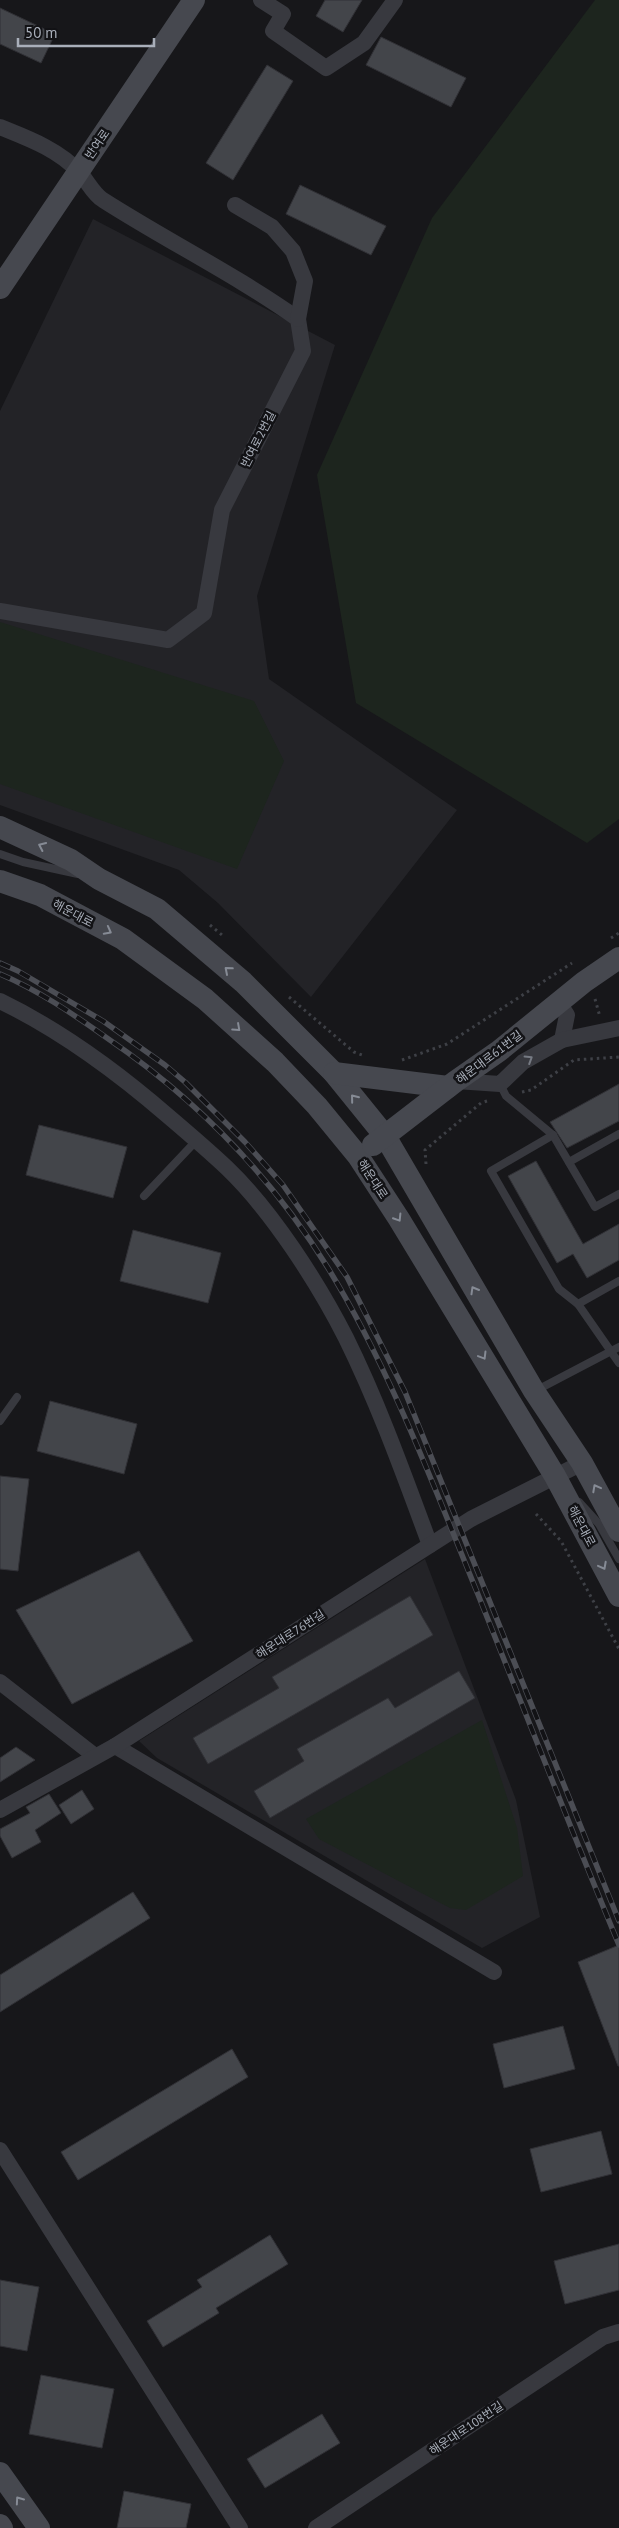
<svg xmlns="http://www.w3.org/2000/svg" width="619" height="2528" viewBox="0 0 619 2528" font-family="'PT Sans','Noto Sans KR',sans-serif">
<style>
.built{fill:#232327}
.green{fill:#1d251e}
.building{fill:#43454a;stroke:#313136}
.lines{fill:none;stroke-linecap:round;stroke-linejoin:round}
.path{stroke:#3e4046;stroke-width:3;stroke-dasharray:2.5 4;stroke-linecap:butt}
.service{stroke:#38393f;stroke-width:8}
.minor{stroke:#38393f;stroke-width:16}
.secondary{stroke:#46484f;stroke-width:22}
.rail-casing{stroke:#4b4d54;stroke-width:5.5}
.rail{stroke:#121215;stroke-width:4;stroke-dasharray:11;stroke-linecap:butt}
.oneway{stroke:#868b95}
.oneway2{stroke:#767a83}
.labels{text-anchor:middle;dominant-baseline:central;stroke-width:5;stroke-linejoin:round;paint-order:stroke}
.street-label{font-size:12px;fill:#a9afba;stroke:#121215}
</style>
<rect width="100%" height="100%" fill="#17171a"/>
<g class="built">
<polygon points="93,219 335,345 257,596 269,679 457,810 311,997 218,903 179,870 0,805 0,411"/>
<polygon points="425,1559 516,1800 540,1917 482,1948 157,1758 139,1741"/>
</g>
<g class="green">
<polygon points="595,0 619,0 619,819 587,843 356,703 317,475 432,218"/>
<polygon points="0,622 254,701 284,761 237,869 0,784"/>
<polygon points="482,1720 517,1828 523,1876 466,1910 450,1908 319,1839 306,1819"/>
</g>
<g class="building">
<polygon points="325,0 362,0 343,32 316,16"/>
<polygon points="0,8 55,34 41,63 0,44"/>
<polygon points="381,37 466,78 451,107 366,65"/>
<polygon points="267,65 293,81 233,180 206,163"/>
<polygon points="300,185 386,226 371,255 286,214"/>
<polygon points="619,1084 619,1121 567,1148 550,1122"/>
<polygon points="39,1125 127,1147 113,1198 26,1175"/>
<polygon points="536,1161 583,1244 619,1224 619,1260 587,1278 573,1254 557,1263 508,1176"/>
<polygon points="133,1230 221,1253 208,1303 120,1281"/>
<polygon points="50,1401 137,1424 124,1474 37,1451"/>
<polygon points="0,1476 29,1479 18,1571 0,1569"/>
<polygon points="139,1551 193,1641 72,1704 16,1610"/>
<polygon points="410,1596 433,1635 208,1764 193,1738 279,1688 272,1677"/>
<polygon points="459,1671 475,1698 270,1818 254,1791 304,1761 297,1749 388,1698 395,1708"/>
<polygon points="16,1747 35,1760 0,1782 0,1758"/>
<polygon points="82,1790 94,1809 71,1824 59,1805"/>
<polygon points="49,1794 61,1813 35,1830 41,1842 12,1858 0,1836 0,1829 30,1813 26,1807"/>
<polygon points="133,1892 150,1918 0,2012 0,1975"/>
<polygon points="619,1945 619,2066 618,2066 578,1962"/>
<polygon points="563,2026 575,2069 504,2088 493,2044"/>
<polygon points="232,2049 248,2077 78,2180 61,2152"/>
<polygon points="601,2131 612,2174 541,2192 530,2149"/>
<polygon points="270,2235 288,2264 216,2308 219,2313 163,2347 147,2321 202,2287 197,2280"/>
<polygon points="619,2244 619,2290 565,2304 554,2261"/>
<polygon points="0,2280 39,2287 27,2351 0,2346"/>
<polygon points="41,2375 114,2389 102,2448 29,2434"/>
<polygon points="322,2414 340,2443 265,2488 247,2459"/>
<polygon points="124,2491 191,2504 186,2528 117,2528"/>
</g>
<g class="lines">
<g class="path">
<polyline points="210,925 222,935"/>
<polyline points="611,938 619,933"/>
<polyline points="289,997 354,1052 362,1055"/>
<polyline points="595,999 600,1017"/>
<polyline points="402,1060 447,1044 572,963"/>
<polyline points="522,1092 531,1090 574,1060 619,1057"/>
<polyline points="426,1164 425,1150 481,1103 487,1101"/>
<polyline points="536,1514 561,1541 619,1649"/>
</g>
<g class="service">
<polyline points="0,854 23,862 78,874"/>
<polyline points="500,1084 506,1096 553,1135 595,1207 619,1194"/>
<polyline points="553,1135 491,1171 559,1289 578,1304"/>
<polyline points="569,1162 619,1134"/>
<polyline points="144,1196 196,1141"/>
<polyline points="619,1281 578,1304 619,1363"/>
<polyline points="537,1390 619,1347"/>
<polyline points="0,1421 17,1397"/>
<polyline points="579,1502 599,1524 619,1559"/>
</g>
<g class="minor">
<polyline points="261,0 283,14 273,31 326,68 364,43 395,0"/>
<path d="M0,127C27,138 58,149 79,172C87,180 93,194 103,200C167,241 236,275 298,319L303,351L222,510L204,613L168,640L0,611"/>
<polyline points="235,205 272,227 293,251 305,281 298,319"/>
<path d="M0,1001C62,1031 116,1071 168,1116C188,1133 208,1150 227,1168C272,1211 318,1283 346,1338C379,1405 404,1475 430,1545"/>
<polyline points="558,1001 567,1015 562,1040"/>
<polyline points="456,1081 500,1084 523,1062 562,1040 619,1028"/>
<polyline points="0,1682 95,1756"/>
<polyline points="115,1746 494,1972"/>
<polyline points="0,1810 115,1746 471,1519 582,1463"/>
<polyline points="0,2150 240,2528"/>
<polyline points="316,2528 603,2337 619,2332"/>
</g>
<g class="secondary">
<polyline points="0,288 194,0"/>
<polyline points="0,827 71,860 99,879 157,909 243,982 334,1073 385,1136 534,1391 582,1463 619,1531"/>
<polyline points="0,881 40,895 123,939 205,999 275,1062 317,1106 358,1156 399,1219 555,1476 619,1596"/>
<polyline points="334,1073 448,1087"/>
<polyline points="373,1145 456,1081 499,1051 584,982 619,958"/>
<polyline points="0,2473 39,2528"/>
<polyline points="0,2525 2,2528"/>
</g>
<g class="rail-casing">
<g id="rail">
<polyline points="0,963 18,971 103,1021 165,1065 185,1082 245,1142 283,1185 347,1277 405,1392 619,1921"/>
<path d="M0,974C38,990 73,1014 107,1038C195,1098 271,1176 328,1268C390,1369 432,1482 477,1592C524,1709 570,1827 619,1945"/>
</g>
</g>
<use href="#rail" class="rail"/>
</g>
<defs><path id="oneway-chevron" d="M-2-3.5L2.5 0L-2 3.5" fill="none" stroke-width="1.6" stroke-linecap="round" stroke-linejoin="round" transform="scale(1.25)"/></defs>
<g class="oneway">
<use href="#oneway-chevron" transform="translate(42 846) rotate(-155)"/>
<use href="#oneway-chevron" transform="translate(108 931) rotate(28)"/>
<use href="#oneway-chevron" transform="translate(228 970) rotate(-139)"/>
<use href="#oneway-chevron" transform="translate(237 1028) rotate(42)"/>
<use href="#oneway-chevron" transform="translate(354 1098) rotate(-129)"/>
<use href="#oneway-chevron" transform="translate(398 1218) rotate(58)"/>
<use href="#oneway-chevron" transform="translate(474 1290) rotate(-120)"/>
<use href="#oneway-chevron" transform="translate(483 1356) rotate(59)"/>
<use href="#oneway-chevron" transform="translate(596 1488) rotate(-118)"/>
<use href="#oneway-chevron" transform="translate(603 1566) rotate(62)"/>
<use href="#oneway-chevron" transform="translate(19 2500) rotate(-125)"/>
</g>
<use class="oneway2" href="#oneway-chevron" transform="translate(529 1059) rotate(-32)"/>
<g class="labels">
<g class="street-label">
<text transform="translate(97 144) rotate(-55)">반여로</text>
<text transform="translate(258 439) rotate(-63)">반여로2번길</text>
<text transform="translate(73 913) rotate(28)">해운대로</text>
<text transform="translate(489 1057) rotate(-37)">해운대로61번길</text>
<text transform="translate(373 1179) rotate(57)">해운대로</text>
<text transform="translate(582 1526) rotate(62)">해운대로</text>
<text transform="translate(290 1634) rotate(-33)">해운대로76번길</text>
<text transform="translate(466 2428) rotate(-34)">해운대로108번길</text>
</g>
</g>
<path d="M18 38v8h136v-8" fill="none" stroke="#a9afba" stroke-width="2.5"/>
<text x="25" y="38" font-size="15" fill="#a9afba" stroke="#121215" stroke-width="4" paint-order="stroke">50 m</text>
</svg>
